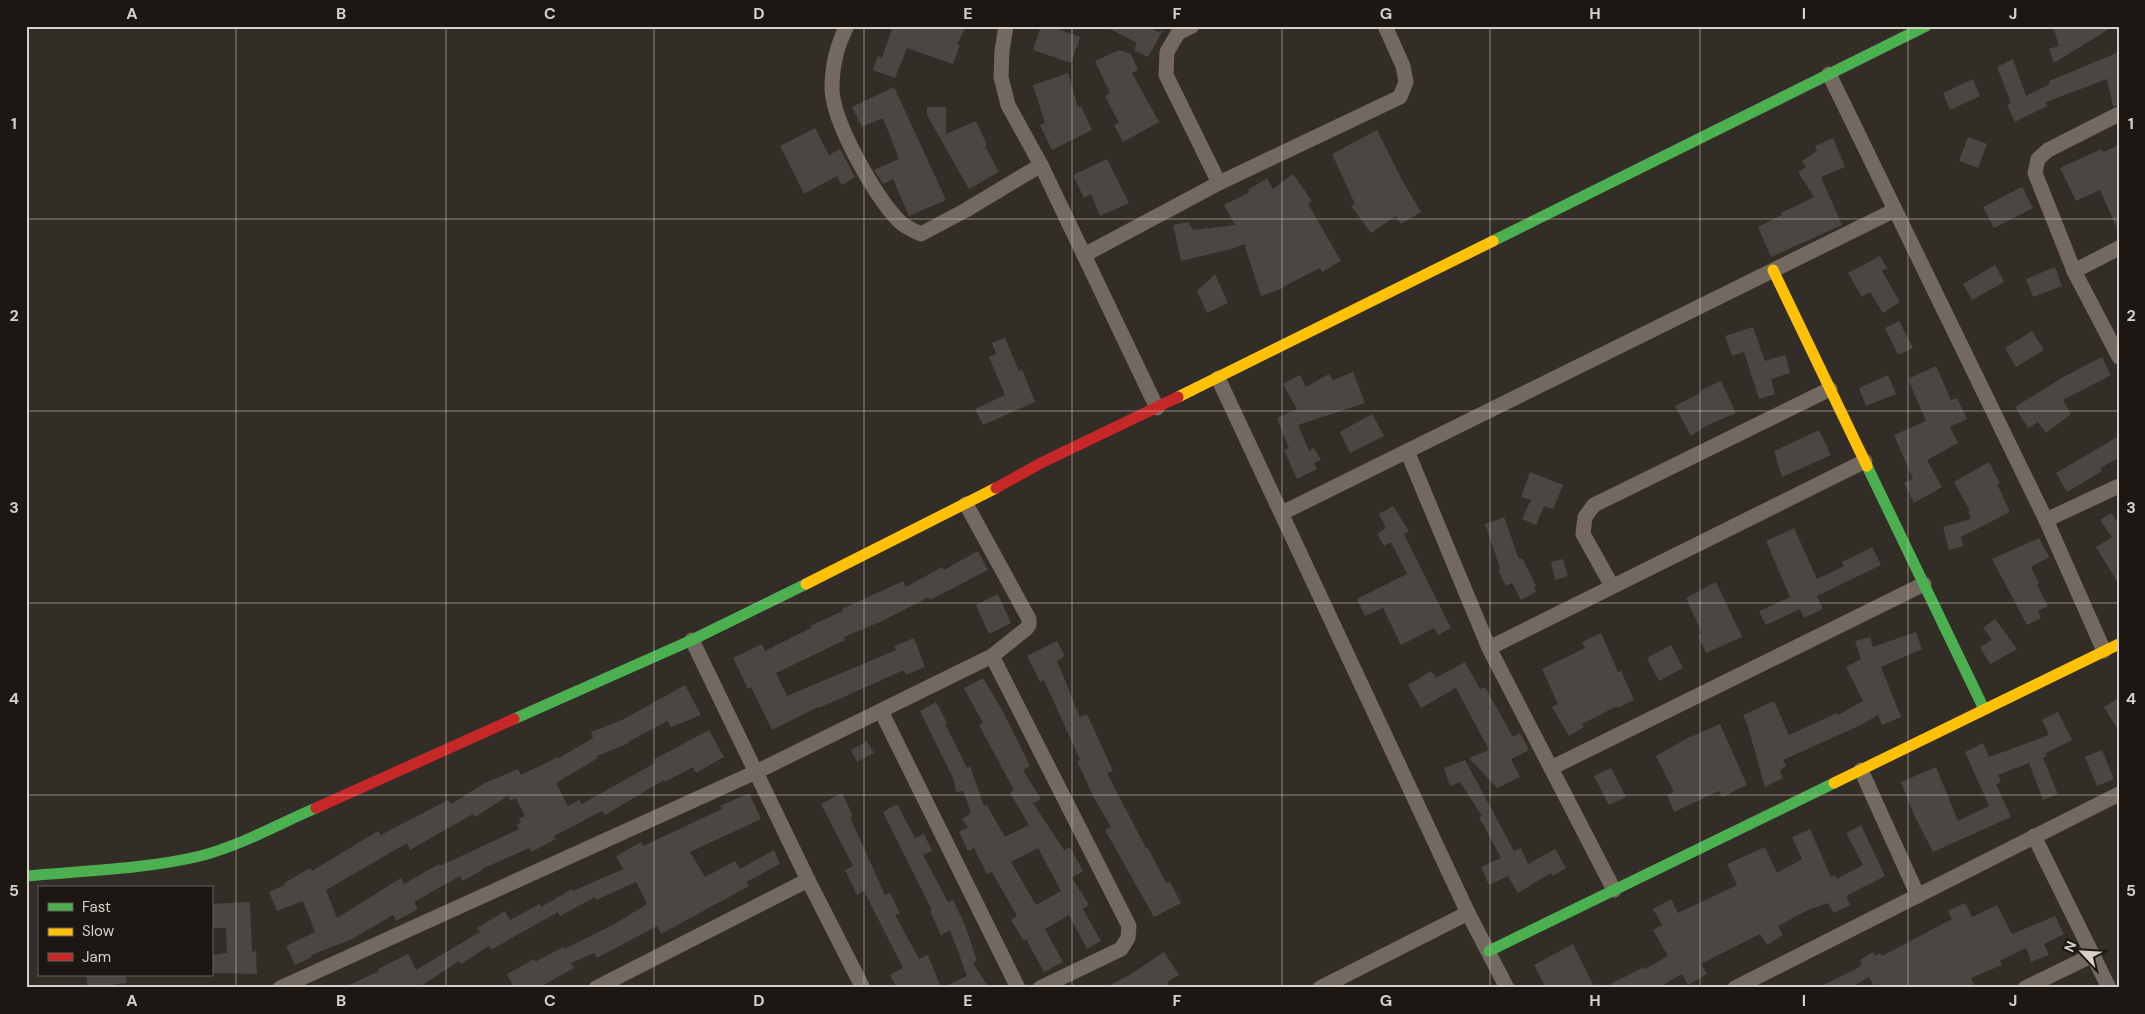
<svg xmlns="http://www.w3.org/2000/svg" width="2145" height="1014" viewBox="0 0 2145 1014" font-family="'DM Sans',sans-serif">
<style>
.building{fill:#4b4641;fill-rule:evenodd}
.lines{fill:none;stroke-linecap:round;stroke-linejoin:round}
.street{stroke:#736960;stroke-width:15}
.fast{stroke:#4caf50;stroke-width:11}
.slow{stroke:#ffc107;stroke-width:11}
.jam{stroke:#c62828;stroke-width:11}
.grid{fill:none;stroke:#d7d0ca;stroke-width:1;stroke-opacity:0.55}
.neatline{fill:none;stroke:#d7d0ca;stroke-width:2}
.grid-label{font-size:16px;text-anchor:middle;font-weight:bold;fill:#d7d0ca}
</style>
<rect width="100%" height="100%" fill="#332d28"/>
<g class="building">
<polygon points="893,26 966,26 957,44 960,45 953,64 907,48 895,78 873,70 878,56 882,58"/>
<polygon points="1041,26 1050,26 1080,37 1071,63 1033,50"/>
<polygon points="1104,26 1146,26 1158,32 1163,30 1148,57 1134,50 1137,43"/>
<polygon points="2053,26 2114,26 2054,63 2049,49 2059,46"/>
<polygon points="1119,50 1131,54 1138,70 1132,73 1159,122 1123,142 1114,125 1119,123 1105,96 1110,93 1095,61"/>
<polygon points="2119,52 2119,105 2113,106 2107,79 2046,102 2047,106 2015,122 2007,105 2011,103 1997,67 2013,59 2026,96 2050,84 2049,81"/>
<polygon points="1068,73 1078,107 1081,106 1092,130 1052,150 1040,125 1045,123 1033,85"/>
<polygon points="1973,79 1980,96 1950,110 1943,93"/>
<polygon points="894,87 946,200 909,216 893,179 883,184 874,170 899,159 883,118 862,127 852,107"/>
<polygon points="927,107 946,107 946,134 976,121 987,145 985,146 999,172 969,189 927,115"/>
<polygon points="815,128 829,155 840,149 855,177 842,185 837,176 804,194 780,146"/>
<polygon points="1377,130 1402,180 1421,212 1401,224 1396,216 1371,233 1351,206 1355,204 1332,154"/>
<polygon points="1968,137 1987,144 1978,168 1959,161"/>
<polygon points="1833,138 1845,167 1821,177 1842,225 1771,257 1758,227 1782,215 1781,213 1814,197 1798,172 1806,167 1802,161 1817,151 1815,146"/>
<polygon points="2119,145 2119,233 2100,190 2076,201 2060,168 2101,149 2103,152"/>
<polygon points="1107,159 1129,203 1100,216 1091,194 1084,198 1073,175"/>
<polygon points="1293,174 1312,201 1308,204 1341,261 1322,272 1320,268 1281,288 1281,289 1261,296 1245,247 1246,246 1244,244 1235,248 1181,261 1173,225 1188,222 1193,230 1235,225 1224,205 1250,192 1248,190 1267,178 1273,189"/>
<polygon points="2022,187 2033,208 1994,228 1983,207"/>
<polygon points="1880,256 1887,268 1882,271 1900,302 1883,313 1870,292 1862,297 1848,273"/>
<polygon points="1995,265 2004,282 1972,300 1963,284"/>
<polygon points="2055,267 2062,286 2033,297 2026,279"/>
<polygon points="1215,274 1228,303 1207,313 1197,291"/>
<polygon points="1899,321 1913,348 1898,355 1885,328"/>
<polygon points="1753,327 1765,361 1785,355 1790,373 1771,379 1775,394 1759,399 1744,352 1732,356 1725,336"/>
<polygon points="2032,331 2044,350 2016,367 2005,348"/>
<polygon points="1005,338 1019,371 1022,369 1035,402 983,425 975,409 1005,395 989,357 996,354 992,343"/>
<polygon points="2102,357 2111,375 2063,400 2071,414 2046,433 2038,422 2028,428 2015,407 2065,376"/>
<polygon points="1936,366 1951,400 1957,398 1967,419 1950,427 1958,443 1927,460 1942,487 1914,503 1904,483 1913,479 1894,435 1926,421 1908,379"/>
<polygon points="1353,372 1365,403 1298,425 1309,451 1314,448 1321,460 1314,463 1317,469 1297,479 1284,450 1289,448 1277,418 1297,409 1283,384 1300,375 1306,387 1329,374 1333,380"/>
<polygon points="1888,375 1896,394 1866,406 1859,388"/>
<polygon points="1721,381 1736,413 1706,426 1691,436 1675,406 1702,392 1701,390"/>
<polygon points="1372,414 1384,436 1350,453 1340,432"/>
<polygon points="1819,430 1831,455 1782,477 1774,451"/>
<polygon points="2119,436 2119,458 2100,468 2102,471 2067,492 2056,473"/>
<polygon points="1989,462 2000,483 1997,484 2010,512 1961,537 1963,546 1949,550 1943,527 1971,519 1968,512 1970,511 1954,482"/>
<polygon points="1530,472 1563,485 1553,509 1544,506 1536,525 1522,519 1531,500 1521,497"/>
<polygon points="1393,506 1409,531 1404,534 1451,628 1438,635 1434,628 1401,645 1383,608 1365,616 1357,599 1407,574 1391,542 1384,546 1377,534 1386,528 1379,514"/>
<polygon points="2111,513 2119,524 2119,584 2096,547 2112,537 2100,520"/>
<polygon points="1504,517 1519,559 1522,558 1536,586 1534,586 1536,592 1521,600 1512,583 1506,586 1498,570 1500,568 1485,524"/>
<polygon points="1794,528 1817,579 1844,566 1842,562 1872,547 1881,565 1817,596 1823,609 1804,618 1800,609 1766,625 1759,611 1790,597 1766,541"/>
<polygon points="2039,538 2049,557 2031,567 2039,583 2037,585 2048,606 2038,611 2041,618 2027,625 1992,559"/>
<polygon points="978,551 988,570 930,600 929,597 880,622 844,637 845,640 776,673 787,696 896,650 894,646 914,638 925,667 906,675 904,670 819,708 818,707 772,730 751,687 748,689 733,658 762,644 765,651 811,628 810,626 843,611 842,609 903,581 906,587 942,567 944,570"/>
<polygon points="1563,559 1568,576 1555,580 1551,562"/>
<polygon points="1716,582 1742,637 1706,653 1698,635 1702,633 1686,598"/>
<polygon points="998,594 1011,623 989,634 976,605"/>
<polygon points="1995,619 2017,649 1990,664 1980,647 1992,640 1983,628"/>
<polygon points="1916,632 1922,649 1881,667 1901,717 1882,725 1878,715 1861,725 1783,760 1786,766 1780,770 1783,778 1765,787 1748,727 1743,715 1774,701 1789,735 1837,713 1838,715 1863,701 1846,667 1861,659 1855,641 1870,637 1873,647"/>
<polygon points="1601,633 1618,672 1621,671 1634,700 1618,708 1617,706 1582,724 1584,727 1569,736 1552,707 1558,704 1542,669 1585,648 1582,642"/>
<polygon points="1057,641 1065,656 1057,661 1080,717 1087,714 1113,771 1107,773 1146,848 1148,848 1166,883 1170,882 1181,903 1154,917 1105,830 1111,827 1093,796 1077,761 1080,760 1044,680 1040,682 1027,656"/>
<polygon points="1671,645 1683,668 1659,681 1647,658"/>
<polygon points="1465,662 1480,689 1485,687 1513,737 1520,733 1529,750 1511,759 1520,777 1497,788 1469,758 1489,750 1456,688 1421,708 1408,685 1431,671 1436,678"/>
<path d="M983,678L1003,712L1030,766L1023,770L1041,799L1033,803L1064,850L1070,847L1083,871L1072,878L1089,905L1083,909L1101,941L1087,949L1069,915L1045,929L1063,962L1044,972L1026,939L1024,941L1011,920L1017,916L992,872L987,874L974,848L968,851L959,832L968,827L962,819L971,813L963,791L956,792L954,780L920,711L936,702L947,723L945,724L967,768L970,766L984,806L986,804L1005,837L1029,825L1010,793L1014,790L979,725L983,723L964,688ZM1038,848L1061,891L1036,905L1011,862Z"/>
<path d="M685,685L701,715L671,727L667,721L628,742L629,743L597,756L598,758L556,783L568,806L579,800L582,804L655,763L653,760L709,730L724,757L696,773L693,767L665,782L664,780L605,815L602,811L554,836L556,839L531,852L529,848L482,869L483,870L462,881L460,876L414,902L418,909L396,921L393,915L350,940L311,955L312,957L295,965L286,946L315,932L303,901L277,911L269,892L285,885L284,883L310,868L312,871L378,831L381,835L448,800L451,804L485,783L518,769L521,775L558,757L559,758L593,738L591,732L622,720ZM508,796L510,801L516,798L525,816L519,819L521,823L516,825L519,829L440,866L439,864L404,884L401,878L337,918L326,890L407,843L410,850L473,814L475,817Z"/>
<polygon points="2119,698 2119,731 2104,707"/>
<polygon points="2058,712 2072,740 2046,753 2047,756 2043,758 2058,794 2043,800 2029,763 1998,775 2001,782 1996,784 2011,817 1933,852 1915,817 1901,782 1936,767 1958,821 1989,806 1965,752 1983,743 1989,757 2049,735 2042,720"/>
<polygon points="1720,724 1747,785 1722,797 1719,791 1674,812 1667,795 1674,792 1656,756 1688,738"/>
<polygon points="867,741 874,753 857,762 851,750"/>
<polygon points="2102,750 2114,779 2097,786 2085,757"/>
<polygon points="1465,760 1514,851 1521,848 1528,864 1555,849 1566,868 1553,876 1551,873 1518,893 1508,876 1489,885 1481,867 1501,858 1479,817 1482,816 1460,782 1450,786 1444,768"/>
<polygon points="1611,768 1626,797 1609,805 1594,776"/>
<polygon points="749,793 761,819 690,852 705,877 735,861 740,869 774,850 780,864 746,882 749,886 661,934 657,926 597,958 594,953 571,963 574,968 538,988 514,988 507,974 534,959 535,962 563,947 564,949 613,925 647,904 636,882 596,900 595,897 560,916 558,912 491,950 489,946 461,964 459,961 418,988 343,988 379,971 378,969 408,954 416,970 480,932 477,928 505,911 510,920 540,904 541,907 572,889 573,891 623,869 616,856 641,842 643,846 722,809 720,806"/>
<polygon points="842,793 853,816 850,817 885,895 890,893 900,913 895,915 919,959 928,955 941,988 897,988 890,975 903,968 864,891 857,895 845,870 853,866 821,804"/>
<polygon points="897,804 915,838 924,834 932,851 923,855 948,902 953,900 965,925 977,961 973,963 989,988 942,988 967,976 950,930 941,935 930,911 932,910 883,812"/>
<polygon points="1861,825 1885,876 1846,896 1850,905 1834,913 1828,903 1808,910 1778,926 1783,935 1767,945 1760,934 1701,964 1707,974 1688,985 1682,974 1658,988 1603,988 1644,967 1645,969 1668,956 1653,930 1662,925 1653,909 1671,899 1678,913 1737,885 1727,864 1765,847 1777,873 1802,859 1792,837 1810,829 1831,877 1835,875 1837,879 1863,865 1846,833"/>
<polygon points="250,902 252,952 256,951 257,974 211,973 211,955 227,953 226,928 211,928 211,904"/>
<polygon points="1965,903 1972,917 1997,905 2012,934 2055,916 2064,934 2044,944 2049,955 2031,962 2026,948 2000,961 2002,965 1971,978 1976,988 1875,988 1869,977 1850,988 1817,988 1858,968 1862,964 1860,960 1873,952 1875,956 1880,953 1882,956 1952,919 1948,911"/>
<polygon points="1573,944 1595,988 1546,988 1534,965"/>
<polygon points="1164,952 1179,975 1167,982 1171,988 1104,988 1131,974"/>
<polygon points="86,975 126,975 127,983 88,988"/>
</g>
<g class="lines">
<g class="street">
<path d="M847,26C837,45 832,67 832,89C833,123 875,196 899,221C905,227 912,230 921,234L966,210L1041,165"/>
<polyline points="1006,26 1002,51 1001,77 1008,105 1041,165 1157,408"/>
<polyline points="1192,26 1178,33 1167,52 1166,75 1219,183"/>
<polyline points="1829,74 2046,520 2104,651"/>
<polyline points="2119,114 2048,150 2038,159 2035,173 2074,271 2119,357"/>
<polyline points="1084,255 1219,183 1400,97 1406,82 1403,66 1385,26"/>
<polyline points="2074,271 2119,248"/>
<polyline points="1218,378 1468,913 1507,988"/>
<polyline points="1407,451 1489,648 1614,890"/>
<polyline points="1282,513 1895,210"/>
<polyline points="2046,520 2119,486"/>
<polyline points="1612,586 1583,534 1585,517 1594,505 1830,389"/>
<polyline points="692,640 808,880 863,988"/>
<polyline points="1489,648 1865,461"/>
<polyline points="992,656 1129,926 1128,938 1121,949 1040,988"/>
<polyline points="881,711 1018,988"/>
<polyline points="1551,768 1924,584"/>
<polyline points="1861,770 1918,896"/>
<polyline points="2034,836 2109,988"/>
<polyline points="280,988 756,772 992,656 1026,629 1029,625 1029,619 966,504"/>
<polyline points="596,988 808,880"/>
<polyline points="1320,988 1468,913"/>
<polyline points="1735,988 2119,794"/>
<polyline points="2025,988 2093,955"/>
</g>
<g class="fast">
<polyline points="1493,241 1926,26"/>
<polyline points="1867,466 1984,709"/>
<polyline points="514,719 692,640 806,584"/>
<path d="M26,876C81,871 147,869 200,856C240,846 278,824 316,808"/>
<polyline points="1489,951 1834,783"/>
</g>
<g class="slow">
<polyline points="1773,270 1867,466"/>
<polyline points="1178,397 1493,241"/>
<polyline points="806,584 996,488"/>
<polyline points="1834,783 2119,644"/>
</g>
<g class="jam">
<polyline points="996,488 1041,463 1178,397"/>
<polyline points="316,808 514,719"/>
</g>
</g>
<path class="grid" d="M236,26V988M446,26V988M654,26V988M864,26V988M1072,26V988M1282,26V988M1490,26V988M1700,26V988M1908,26V988M26,219H2119M26,411H2119M26,603H2119M26,795H2119"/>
<rect width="2145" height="1014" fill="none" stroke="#1c1712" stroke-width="55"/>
<rect x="38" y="886" width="175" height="90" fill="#1c1712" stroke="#67615c"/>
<rect x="48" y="903" width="25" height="8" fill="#4caf50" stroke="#67615c"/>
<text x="82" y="912" font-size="15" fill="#d7d0ca">Fast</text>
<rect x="48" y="928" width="25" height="8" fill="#ffc107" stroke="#67615c"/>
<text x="82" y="936" font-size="15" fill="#d7d0ca">Slow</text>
<rect x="48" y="953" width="25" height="8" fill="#c62828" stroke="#67615c"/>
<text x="82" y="962" font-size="15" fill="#d7d0ca">Jam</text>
<g transform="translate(2082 952) rotate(295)" stroke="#1c1712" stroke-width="4" paint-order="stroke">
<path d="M0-4L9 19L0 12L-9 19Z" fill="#d7d0ca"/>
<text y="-8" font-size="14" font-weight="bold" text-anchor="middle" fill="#d7d0ca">N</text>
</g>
<rect x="28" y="28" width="2090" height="958" class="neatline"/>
<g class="grid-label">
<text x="132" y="19">A</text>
<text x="341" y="19">B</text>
<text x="550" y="19">C</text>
<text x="759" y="19">D</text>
<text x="968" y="19">E</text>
<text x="1177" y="19">F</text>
<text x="1386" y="19">G</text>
<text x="1595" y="19">H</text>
<text x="1804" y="19">I</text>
<text x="2013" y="19">J</text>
<text x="14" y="129">1</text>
<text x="2131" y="129">1</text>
<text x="14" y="321">2</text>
<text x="2131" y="321">2</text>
<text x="14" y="513">3</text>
<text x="2131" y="513">3</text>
<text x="14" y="704">4</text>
<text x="2131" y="704">4</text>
<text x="14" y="896">5</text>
<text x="2131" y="896">5</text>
<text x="132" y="1006">A</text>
<text x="341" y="1006">B</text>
<text x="550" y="1006">C</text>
<text x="759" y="1006">D</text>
<text x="968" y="1006">E</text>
<text x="1177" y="1006">F</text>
<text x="1386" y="1006">G</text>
<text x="1595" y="1006">H</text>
<text x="1804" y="1006">I</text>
<text x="2013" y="1006">J</text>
</g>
</svg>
